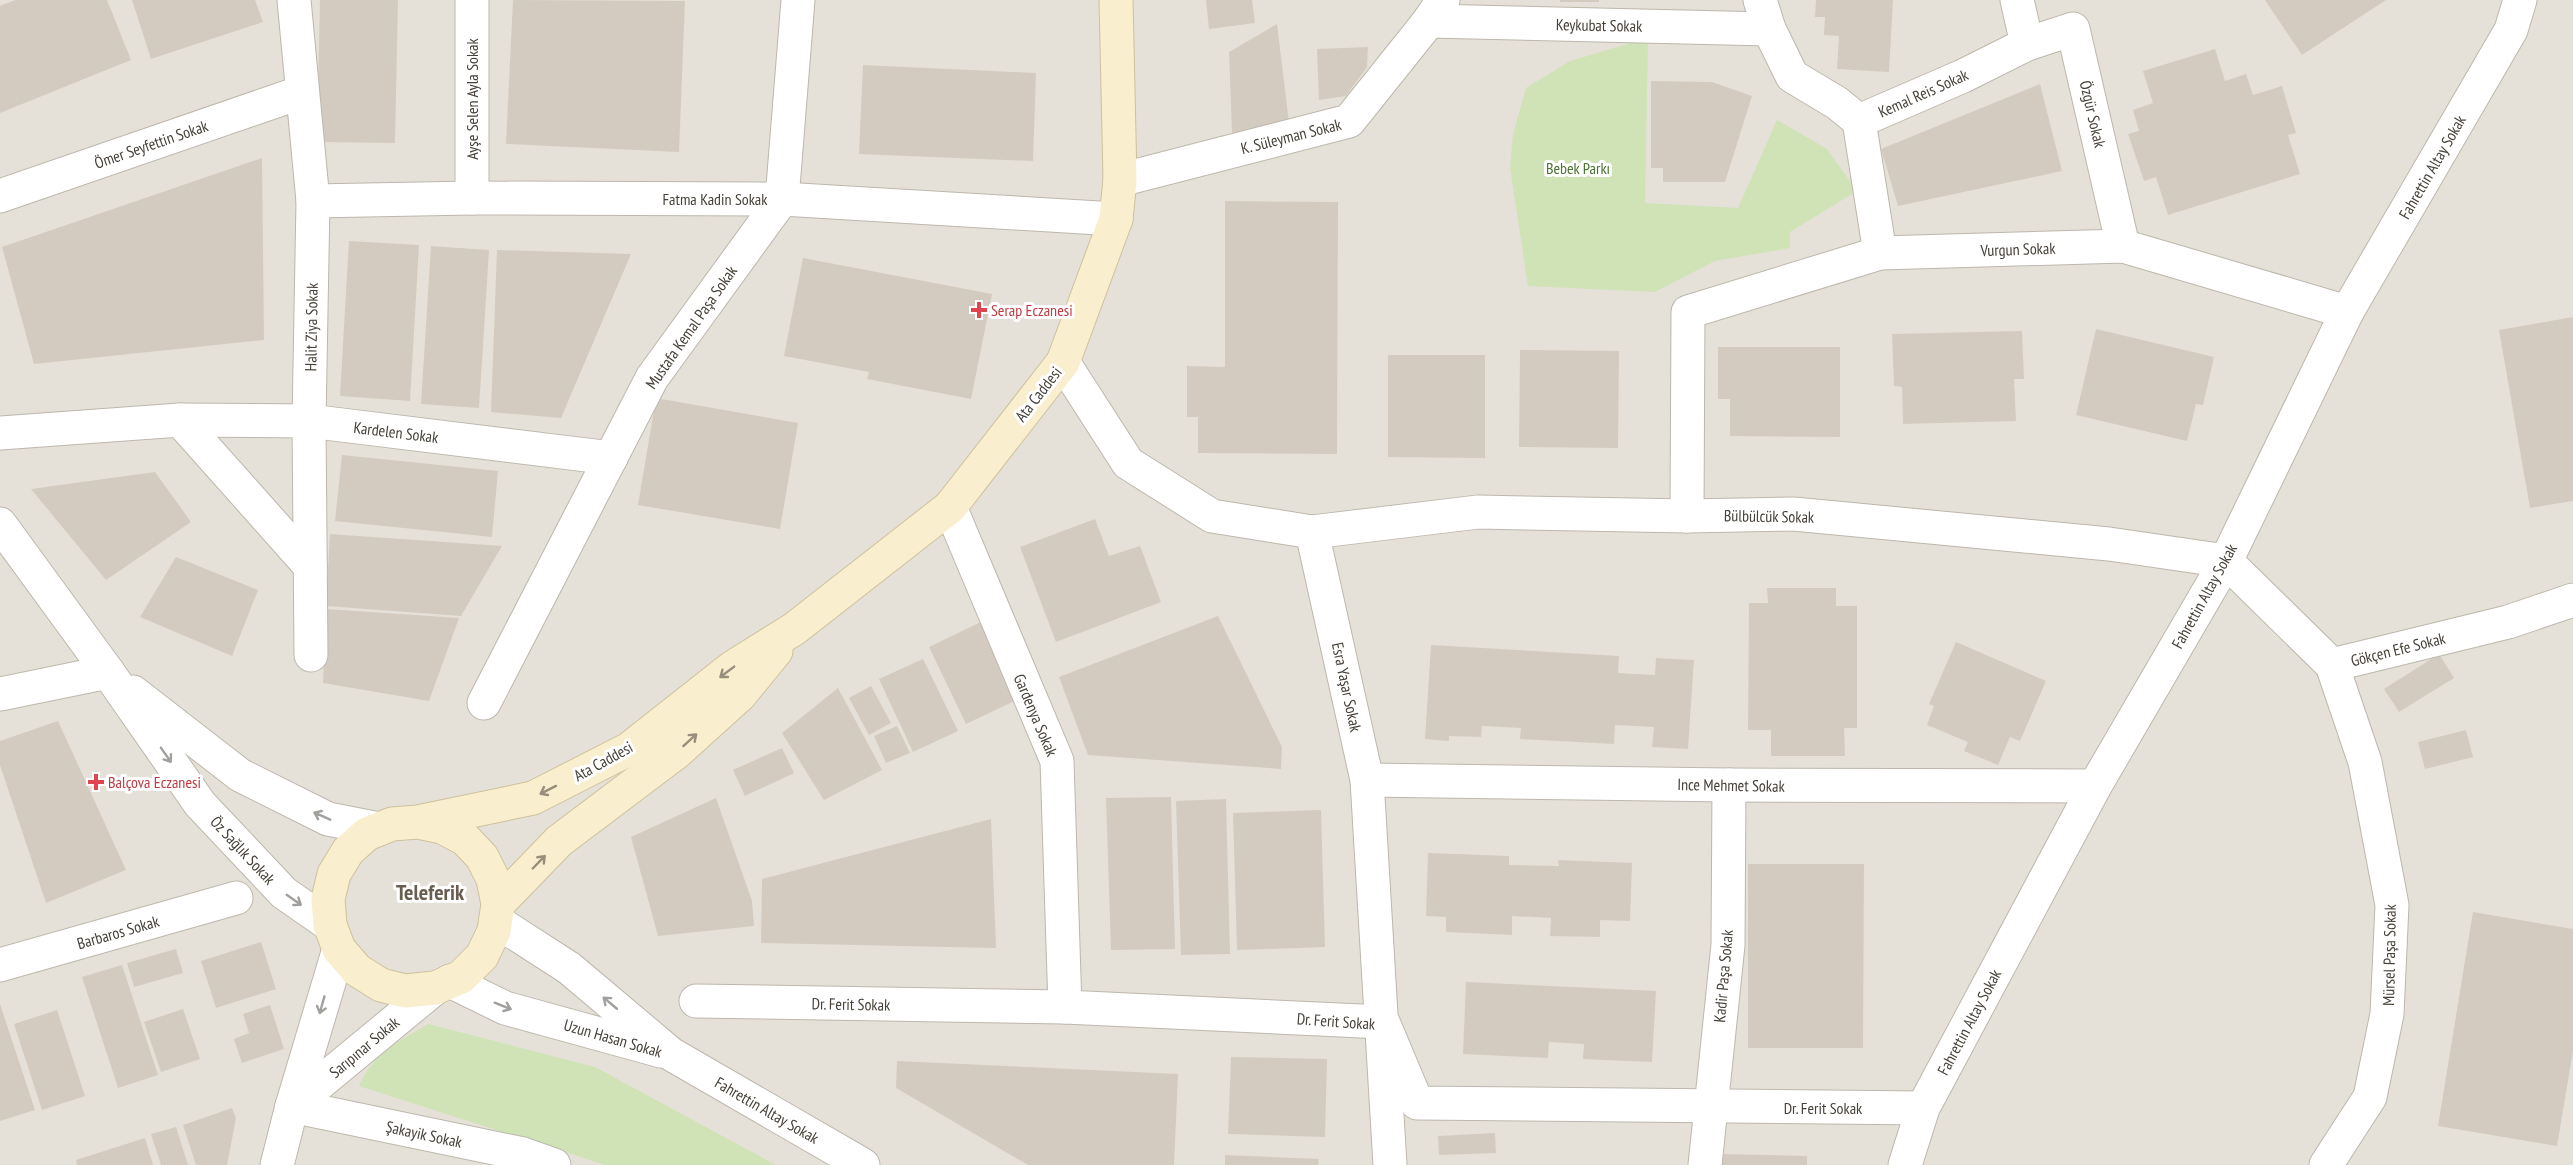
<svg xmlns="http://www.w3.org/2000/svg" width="2573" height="1165" viewBox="0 0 2573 1165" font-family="'PT Sans Narrow',sans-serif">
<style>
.residential{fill:#e6e1d8}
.green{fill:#cfe3b6}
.building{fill:#d3cbc0}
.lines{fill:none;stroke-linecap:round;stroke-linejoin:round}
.minor-casing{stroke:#bdb7ac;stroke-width:35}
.tertiary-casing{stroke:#bdb7ac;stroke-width:35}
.secondary-casing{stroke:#cec19d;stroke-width:35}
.minor{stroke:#fff;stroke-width:33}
.tertiary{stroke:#fff;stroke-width:33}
.secondary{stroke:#f9eecd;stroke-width:33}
.oneway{stroke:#978e7b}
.oneway2{stroke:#a2a09c}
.health-dot{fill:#e0444e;stroke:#fff;stroke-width:2}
.labels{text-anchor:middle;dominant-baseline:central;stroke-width:6;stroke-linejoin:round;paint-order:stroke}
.street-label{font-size:16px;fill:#464038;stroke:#fff}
.park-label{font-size:16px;fill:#4a7231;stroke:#fff}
.health-label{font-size:16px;fill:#be3a42;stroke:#fff;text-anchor:start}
.district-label{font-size:22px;font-weight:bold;fill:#675e50;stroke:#fff}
</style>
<rect width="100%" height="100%" fill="#f3f0e9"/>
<rect class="residential" x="0" y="0" width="2573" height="1165"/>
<g class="green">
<polygon points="1648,38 1645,203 1738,208 1777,120 1827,149 1857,191 1790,232 1790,248 1715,261 1655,292 1528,286 1510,168 1513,134 1526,88 1570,61"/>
<path d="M428,1024L595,1067L776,1165H605L359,1086C373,1054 399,1041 428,1024Z"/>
</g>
<g class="building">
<polygon points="15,0 107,0 131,60 0,113 0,6"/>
<polygon points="132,0 255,0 263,22 151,59"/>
<polygon points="320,0 398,0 395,143 317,142"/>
<polygon points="513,0 685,1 679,152 506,144"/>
<polygon points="1206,0 1252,0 1255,23 1209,29"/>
<rect x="1560" y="0" width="39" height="2"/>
<polygon points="1816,0 1893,0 1889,72 1837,69 1839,36 1824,35 1825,17 1815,17"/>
<polygon points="2265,0 2386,0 2302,55"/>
<polygon points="1277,24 1290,131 1232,133 1229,52"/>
<polygon points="1368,47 1367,67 1346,96 1319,100 1317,49"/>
<polygon points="2215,49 2225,81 2246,74 2253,95 2282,86 2296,133 2288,135 2300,174 2168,215 2156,177 2144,181 2128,134 2139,131 2133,110 2153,103 2143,71"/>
<polygon points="863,65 1036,73 1033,161 859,154"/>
<polygon points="1651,81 1712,82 1752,96 1725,182 1663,182 1663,168 1651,168"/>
<polygon points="2040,84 2062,171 1898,206 1881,149"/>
<polygon points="262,158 264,340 34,364 2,247"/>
<polygon points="1225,201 1338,202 1337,454 1198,453 1198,417 1187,417 1187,366 1225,367"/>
<polygon points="349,241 419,245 410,401 340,396"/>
<polygon points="431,246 489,250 479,408 421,404"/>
<polygon points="497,250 631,254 561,418 491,412"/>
<polygon points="803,258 992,294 971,399 867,379 869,372 784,356"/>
<polygon points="2573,317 2573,501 2530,508 2499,330"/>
<polygon points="2096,329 2214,357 2203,405 2196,404 2187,441 2076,415"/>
<polygon points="2022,331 2024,379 2014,379 2016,421 1903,424 1902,387 1894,386 1892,334"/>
<polygon points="1718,347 1840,347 1840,437 1730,436 1730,399 1718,399"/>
<polygon points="1520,350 1619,351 1618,448 1519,447"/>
<polygon points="1388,355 1485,355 1485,458 1388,457"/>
<polygon points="656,398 798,423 780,529 638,505"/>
<polygon points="342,455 498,471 492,537 335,521"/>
<polygon points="155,472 191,522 106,580 31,489"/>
<polygon points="1095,519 1109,556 1140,546 1161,602 1056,642 1020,547"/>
<polygon points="330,534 502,546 461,616 326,606"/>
<polygon points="176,557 258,590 232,656 140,617"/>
<polygon points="1767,588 1836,588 1836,606 1857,606 1857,728 1844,728 1845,756 1771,756 1771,730 1748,730 1749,603 1768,603"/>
<polygon points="326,609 459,618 429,701 323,683"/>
<polygon points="1218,616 1282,747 1281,769 1088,755 1059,677"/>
<polygon points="987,619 1025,696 966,724 929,647"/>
<polygon points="1956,642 2046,681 2020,741 2010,737 1998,765 1964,751 1968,742 1927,725 1934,706 1929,704"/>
<polygon points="1431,645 1619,656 1618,673 1655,675 1656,658 1694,660 1688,749 1652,747 1654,727 1615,725 1614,744 1520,739 1521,728 1482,726 1481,737 1449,736 1449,741 1425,739"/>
<polygon points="2439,654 2454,678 2399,712 2384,689"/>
<polygon points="923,659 958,731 913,752 879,679"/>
<polygon points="871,686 891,723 869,735 849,698"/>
<polygon points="838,688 882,770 824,800 782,733"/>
<polygon points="58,721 126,870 46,903 0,765 0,741"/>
<polygon points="897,726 910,753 886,763 874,736"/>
<polygon points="2466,730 2473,757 2425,769 2418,742"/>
<polygon points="782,748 794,773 745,796 733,770"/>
<polygon points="1171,797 1175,949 1111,950 1106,798"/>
<polygon points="716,798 752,901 754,926 658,936 631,837"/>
<polygon points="1226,799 1230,954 1181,955 1176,801"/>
<polygon points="1321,810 1325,947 1237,950 1233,813"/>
<polygon points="991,819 996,948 761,943 762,879"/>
<polygon points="1428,853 1509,856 1509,865 1559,866 1558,860 1632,863 1630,921 1600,920 1600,937 1550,936 1551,918 1512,916 1512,935 1446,932 1446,917 1426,916"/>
<polygon points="1748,864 1864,864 1863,1048 1748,1048"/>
<polygon points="2473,912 2573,929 2573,1051 2557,1146 2438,1126"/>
<polygon points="261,942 276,989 216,1008 201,961"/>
<polygon points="176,949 183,973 134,987 127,963"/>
<polygon points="122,965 158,1075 118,1088 82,977"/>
<polygon points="1466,982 1656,991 1652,1062 1583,1059 1584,1044 1549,1042 1548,1058 1463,1054"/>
<polygon points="0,1004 35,1110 0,1121"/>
<polygon points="270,1005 284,1049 242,1063 234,1039 249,1033 243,1014"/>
<polygon points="183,1009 200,1059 161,1072 144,1022"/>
<polygon points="57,1010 85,1096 42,1110 14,1024"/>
<polygon points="1231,1057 1327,1059 1325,1137 1228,1134"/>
<polygon points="897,1061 1178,1074 1174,1165 1028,1165 896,1088"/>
<polygon points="232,1108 236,1118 227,1165 196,1165 183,1125"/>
<polygon points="176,1127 188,1165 161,1165 151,1134"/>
<polygon points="1495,1133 1496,1153 1439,1155 1438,1136"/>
<polygon points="145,1138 153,1165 77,1165 76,1160"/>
<polygon points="1722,1154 1807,1156 1807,1165 1722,1165"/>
<polygon points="1225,1155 1319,1159 1318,1165 1225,1165"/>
</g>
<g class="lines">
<g class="minor-casing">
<g id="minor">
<polyline points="294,0 313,201 309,421 311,655"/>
<polyline points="1760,0 1769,29 1792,76 1837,103 1859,121 1963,76 2027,44 2017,0"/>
<polyline points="1429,21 1769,29"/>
<polyline points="2027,44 2073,29 2123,246"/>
<polyline points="1859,121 1880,253"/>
<polyline points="1120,180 1349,121 1429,21 1443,0"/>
<polyline points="0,196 302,92"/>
<polyline points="472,198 472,0"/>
<polyline points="313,201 472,198 782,199 1116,219"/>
<polyline points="1063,362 1128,463 1212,516 1312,532 1367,780 1390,1165"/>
<polyline points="180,420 310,566"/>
<polyline points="0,433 180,420 309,421 611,458"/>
<polyline points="950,507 1057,761 1065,1007"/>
<polyline points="1687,516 1688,312 1880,253 2123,246 2347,312"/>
<polyline points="0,524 108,672 0,694"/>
<polyline points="1312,532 1478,512 1687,516 1794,514 2109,544 2226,561 2332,665 2508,622 2573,600"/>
<polyline points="484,703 652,378 782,199 798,0"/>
<polyline points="1367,780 1729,785 2095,786"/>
<polyline points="0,965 236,898"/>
<polyline points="696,1001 1065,1007 1383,1022 1417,1103 1923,1108"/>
<polyline points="277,1165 292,1106 523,1154 554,1165"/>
<polyline points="1705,1165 1728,945 1729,785"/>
<polyline points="2326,1165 2370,1097 2387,1014 2392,905 2365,762 2332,665"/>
</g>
</g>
<g class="tertiary-casing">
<g id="tertiary">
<polyline points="108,672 200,804 284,893 330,925"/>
<polyline points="133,692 240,775 328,819 379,829"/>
<polyline points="496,921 569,968 671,1054 863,1165"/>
<polyline points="450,981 505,1008 661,1051"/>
<polyline points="292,1106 435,988"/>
<polyline points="292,1106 339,949"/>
<polyline points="1905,1165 1923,1108 2095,786 2226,561 2347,312 2511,30 2520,0"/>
</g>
</g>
<g class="secondary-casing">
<g id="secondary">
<polyline points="418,822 442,827 465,839 482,857 493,879 498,904 494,931 482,956 461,977 435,988 405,991 381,985 357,970 339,949 330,925 328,899 334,874 348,851 367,834 392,824 418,822 533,798 629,749 733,667 794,629 950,507 1063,362 1116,219 1120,180 1116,0"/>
<polyline points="498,904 559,841 677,752 740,695 776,651"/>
</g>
</g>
<use href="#minor" class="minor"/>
<use href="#tertiary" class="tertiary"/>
<use href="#secondary" class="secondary"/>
</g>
<defs><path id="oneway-shaft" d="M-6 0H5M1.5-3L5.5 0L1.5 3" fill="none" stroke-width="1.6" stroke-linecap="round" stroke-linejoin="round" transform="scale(1.5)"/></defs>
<g class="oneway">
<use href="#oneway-shaft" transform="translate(727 672) rotate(143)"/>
<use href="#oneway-shaft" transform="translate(690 740) rotate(-42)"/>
<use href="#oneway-shaft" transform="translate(548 790) rotate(153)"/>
<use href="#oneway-shaft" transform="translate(539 862) rotate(-46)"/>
</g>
<g class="oneway2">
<use href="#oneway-shaft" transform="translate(166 755) rotate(55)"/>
<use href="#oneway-shaft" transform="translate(322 816) rotate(-156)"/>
<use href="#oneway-shaft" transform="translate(294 900) rotate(35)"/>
<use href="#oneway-shaft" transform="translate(610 1003) rotate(-140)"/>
<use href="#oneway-shaft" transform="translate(322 1005) rotate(106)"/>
<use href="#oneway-shaft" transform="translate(503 1006) rotate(22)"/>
</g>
<g class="health-dot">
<path d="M976 301h6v6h6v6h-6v6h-6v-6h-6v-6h6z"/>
<path d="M93 773h6v6h6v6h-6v6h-6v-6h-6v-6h6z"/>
</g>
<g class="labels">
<g class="street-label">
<text transform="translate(1599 25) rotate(1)">Keykubat Sokak</text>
<text transform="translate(1923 93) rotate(-24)">Kemal Reis Sokak</text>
<text transform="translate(472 99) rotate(-90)">Ayşe Selen Ayla Sokak</text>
<text transform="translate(2093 114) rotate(77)">Özgür Sokak</text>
<text transform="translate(1291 136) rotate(-14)">K. Süleyman Sokak</text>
<text transform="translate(151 144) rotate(-19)">Ömer Seyfettin Sokak</text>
<text transform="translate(2432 167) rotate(-60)">Fahrettin Altay Sokak</text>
<text x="715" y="199">Fatma Kadin Sokak</text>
<text transform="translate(2018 249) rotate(-2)">Vurgun Sokak</text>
<text transform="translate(311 327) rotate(-89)">Halit Ziya Sokak</text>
<text transform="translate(691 327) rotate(-55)">Mustafa Kemal Paşa Sokak</text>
<text transform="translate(1038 394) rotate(-52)">Ata Caddesi</text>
<text transform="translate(396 432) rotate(7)">Kardelen Sokak</text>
<text transform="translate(1769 516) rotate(1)">Bülbülcük Sokak</text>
<text transform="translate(2204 596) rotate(-61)">Fahrettin Altay Sokak</text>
<text transform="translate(2398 649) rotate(-14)">Gökçen Efe Sokak</text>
<text transform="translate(1347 687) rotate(78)">Esra Yaşar Sokak</text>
<text transform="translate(1036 715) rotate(67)">Gardenya Sokak</text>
<text transform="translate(603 761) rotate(-29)">Ata Caddesi</text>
<text transform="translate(1731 785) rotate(1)">Ince Mehmet Sokak</text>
<text transform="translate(243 850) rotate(47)">Öz Sağlık Sokak</text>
<text transform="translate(118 932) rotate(-16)">Barbaros Sokak</text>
<text transform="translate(2389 955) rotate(-89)">Mürsel Paşa Sokak</text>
<text transform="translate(1723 976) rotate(-85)">Kadir Paşa Sokak</text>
<text transform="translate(851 1004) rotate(1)">Dr. Ferit Sokak</text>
<text transform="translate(1336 1021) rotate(4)">Dr. Ferit Sokak</text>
<text transform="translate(1969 1022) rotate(-62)">Fahrettin Altay Sokak</text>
<text transform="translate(613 1038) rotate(16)">Uzun Hasan Sokak</text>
<text transform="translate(364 1047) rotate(-40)">Sarıpınar Sokak</text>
<text x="1823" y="1108">Dr. Ferit Sokak</text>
<text transform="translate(767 1110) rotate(30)">Fahrettin Altay Sokak</text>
<text transform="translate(424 1134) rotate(12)">Şakayik Sokak</text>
</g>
<g class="park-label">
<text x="1578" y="168">Bebek Parkı</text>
</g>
<g class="health-label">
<text x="991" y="310">Serap Eczanesi</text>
<text x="108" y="782">Balçova Eczanesi</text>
</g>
<g class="district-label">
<text x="430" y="892">Teleferik</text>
</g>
</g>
</svg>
